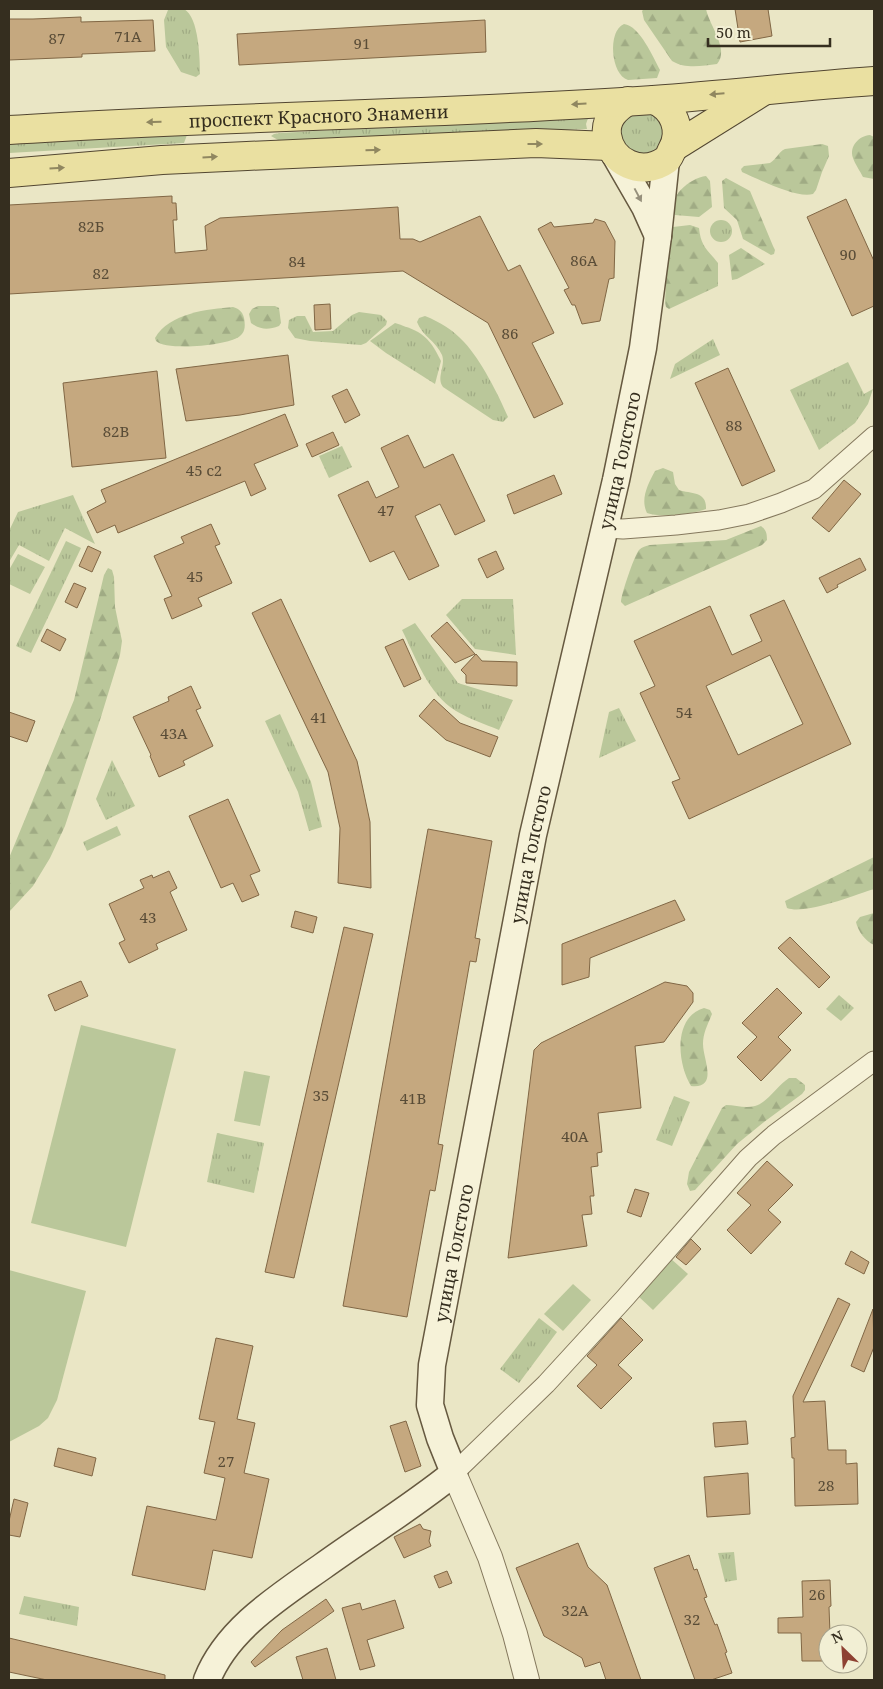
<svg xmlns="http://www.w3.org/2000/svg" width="883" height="1689" viewBox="0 0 883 1689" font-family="'Noto Serif',serif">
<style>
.grass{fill:url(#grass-tufts)}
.forest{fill:url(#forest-firs)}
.pitch{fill:#bac79a}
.building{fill:#c5a87f;stroke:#816745;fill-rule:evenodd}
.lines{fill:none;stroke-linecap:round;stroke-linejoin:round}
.minor-casing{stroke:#84785d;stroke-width:21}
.tertiary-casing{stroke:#84785d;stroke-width:26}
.secondary-casing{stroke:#665940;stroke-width:29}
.primary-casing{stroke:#524631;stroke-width:30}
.minor{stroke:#f6f2d8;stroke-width:19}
.tertiary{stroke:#f6f2d8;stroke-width:24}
.secondary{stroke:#f6f2d8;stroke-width:26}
.primary{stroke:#eae0a1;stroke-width:28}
.oneway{fill:#908760}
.oneway2{fill:#96907c}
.labels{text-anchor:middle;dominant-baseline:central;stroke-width:5;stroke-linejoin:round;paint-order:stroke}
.number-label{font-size:15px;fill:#594c37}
.street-label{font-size:18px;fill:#352e1f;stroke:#f2efd4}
</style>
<defs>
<pattern id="grass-tufts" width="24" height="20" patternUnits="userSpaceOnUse" patternTransform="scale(1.25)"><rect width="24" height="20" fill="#bac79a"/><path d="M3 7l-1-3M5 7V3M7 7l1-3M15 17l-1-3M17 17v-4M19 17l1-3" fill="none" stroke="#a0ab84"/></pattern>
<pattern id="forest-firs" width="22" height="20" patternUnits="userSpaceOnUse" patternTransform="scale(1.25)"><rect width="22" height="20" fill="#bac79a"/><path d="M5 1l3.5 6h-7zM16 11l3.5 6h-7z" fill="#a0ab84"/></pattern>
</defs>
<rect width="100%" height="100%" fill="#eae6c5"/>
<g class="grass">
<path d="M172,9C176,9 181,8 184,9C199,17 200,59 200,74L196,77L181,72L166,47L164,20L168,10Z"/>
<path d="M651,111L665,127L660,148L644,156L625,148C620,131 618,130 628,115Z"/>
<polygon points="589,115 586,124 587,129 278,140 271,136 274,134 281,133"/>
<polygon points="185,131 187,135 184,143 9,153 9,143"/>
<circle cx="721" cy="231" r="11"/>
<polygon points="359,312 381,315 387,321 386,325 366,343 361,345 310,341 295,338 288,328 289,320 297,316 305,316 313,332 333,331 352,315"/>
<path d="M425,316C440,322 453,330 464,342C481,360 498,394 508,417L503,422L493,420L443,387C436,377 446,366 442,355C436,341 422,336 417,322L419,318Z"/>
<path d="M395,323C422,332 428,335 441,361L435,384L386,353L370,341Z"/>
<polygon points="713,339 720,355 670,379 675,364"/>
<polygon points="848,362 864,394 873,389 868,404 855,423 819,450 790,390"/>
<polygon points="342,446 352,467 329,478 319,456"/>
<polygon points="73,495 95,544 65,528 49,561 19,545 9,562 9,531 18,512"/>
<polygon points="66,541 81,548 31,653 16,646"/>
<polygon points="18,554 45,567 30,594 9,584 9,570"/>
<polygon points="462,599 513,599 516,655 475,649 446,615"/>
<path d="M415,623L458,683L513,700L499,730C485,724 469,719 456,711C428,694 416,658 402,630Z"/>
<polygon points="619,708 636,741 599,758 609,712"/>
<polygon points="280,714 311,782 322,827 309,831 298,792 265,721"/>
<polygon points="112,760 135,806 106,820 96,799"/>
<polygon points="117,826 121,835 87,851 83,842"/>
<polygon points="839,995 854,1008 841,1021 826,1009"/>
<polygon points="674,1096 690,1102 672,1146 656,1140"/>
<polygon points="217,1133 264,1143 254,1193 207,1182"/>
<polygon points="539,1318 557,1332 519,1383 500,1369"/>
<polygon points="734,1552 737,1580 725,1582 718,1553"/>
<polygon points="24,1596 79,1607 77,1626 19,1614"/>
</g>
<g class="forest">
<path d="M644,9H706C709,25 730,50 717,64C702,66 685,69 672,61L644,20L642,11Z"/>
<path d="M624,24C640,26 653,57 660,70L657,78L628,80C611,75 607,31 624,24Z"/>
<path d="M870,135L874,137V179L863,177C860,171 855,164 853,158C849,146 859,136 870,135Z"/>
<path d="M822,144L828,146L829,156L822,172L816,190L813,194C797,199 758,179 742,172L741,169L744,166L770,163C777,159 778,152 785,149Z"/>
<path d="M706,176L710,181L712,207L699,217L675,215C666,197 690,178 706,176Z"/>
<polygon points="726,178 750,191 773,246 775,250 774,254 771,255 743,239 737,220 724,208 722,181"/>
<path d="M690,225L699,228C701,247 707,249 718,263V286L669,309L666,307L665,302L669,234L673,227Z"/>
<polygon points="741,248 765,264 737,279 732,280 729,255"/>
<path d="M258,306H275L279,308L281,323L279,326C268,330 261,330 251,323L249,314L252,309Z"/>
<path d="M233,307C239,309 242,311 244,318C245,324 246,331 240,336C228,346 166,351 156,341L155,338C169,313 208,309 233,307Z"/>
<path d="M663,468L673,472L675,484L679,490C691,494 707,491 706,509C693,514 660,518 647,513C640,499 648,484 655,471Z"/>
<path d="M761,526C766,530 767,533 767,540L762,545L625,606L621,602C621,595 634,556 639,550C642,547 646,546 650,545L726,540Z"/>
<polygon points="108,568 112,570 114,577 115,607 122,641 120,655 100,720 65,826 50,858 33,886 9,912 9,858 74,700 104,575"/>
<path d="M874,857V889C855,895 805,915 787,908L785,901Z"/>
<path d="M874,913V945C865,941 858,931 856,922L860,917Z"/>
<path d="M704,1008L710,1010L712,1014C708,1024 703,1033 703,1044C703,1059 719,1089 691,1086C677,1063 673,1017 704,1008Z"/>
<path d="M789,1078H796L805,1085V1090L802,1094L764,1122L737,1144L695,1190L690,1191L687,1184L689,1172L722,1108L726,1105C736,1105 745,1109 755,1106C767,1103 778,1085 789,1078Z"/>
</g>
<g class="pitch">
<polygon points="81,1025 176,1049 126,1247 31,1223"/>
<polygon points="244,1071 270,1076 260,1126 234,1121"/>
<polygon points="670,1258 688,1274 653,1310 637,1295"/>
<polygon points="9,1270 86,1291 57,1400 48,1418 39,1426 9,1442"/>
<polygon points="573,1284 591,1300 563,1331 544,1314"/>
</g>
<g class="building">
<polygon points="735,9 768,9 772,36 740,42"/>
<polygon points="81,17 81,22 153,20 155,51 82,54 82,57 9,60 9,19 33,19"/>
<polygon points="485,20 486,52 239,65 237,34"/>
<polygon points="172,196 172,203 176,203 177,220 173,220 175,253 207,250 205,226 220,218 398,207 400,239 413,239 420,242 480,216 508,271 520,265 554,333 532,343 563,404 534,418 488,323 403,271 9,294 9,205"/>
<polygon points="846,199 874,261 874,306 852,316 807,217"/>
<polygon points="595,219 605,222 615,241 614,278 609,279 600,321 582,324 575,305 572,305 564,290 569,288 538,229 551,222 554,227 593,223"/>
<polygon points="330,304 331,329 315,330 314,305"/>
<polygon points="288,355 294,405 240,415 186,421 176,369"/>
<polygon points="728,368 775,471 742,486 695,383"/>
<polygon points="157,371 166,458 72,467 63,383"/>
<polygon points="347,389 360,415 345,423 332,396"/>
<polygon points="285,414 298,446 254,464 266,489 251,496 245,481 118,533 115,525 97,533 87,512 106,502 101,490"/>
<polygon points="333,432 339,445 312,457 306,444"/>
<polygon points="408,435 424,468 453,454 485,521 455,535 440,504 415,516 439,566 409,580 394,551 370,562 338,495 368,481 376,498 399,487 381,448"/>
<polygon points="554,475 562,494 514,514 507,495"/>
<polygon points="844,480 861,494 829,532 812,518"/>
<polygon points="211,524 220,544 215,546 232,583 198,598 202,606 172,619 164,599 172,596 154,556 184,543 181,537"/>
<polygon points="88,546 101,552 92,572 79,566"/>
<polygon points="496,551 504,569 487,578 478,559"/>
<polygon points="860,558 866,570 837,585 838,587 827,593 819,578"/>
<polygon points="74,583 86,588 77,608 65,602"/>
<polygon points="281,599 357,761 370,822 371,888 338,883 340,828 328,772 252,613"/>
<path d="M784,600L851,744L689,819L672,782L680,779L640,693L655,686L634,641L710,606L732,655L762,641L750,615ZM770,655L803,724L738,755L706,686Z"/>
<polygon points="447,622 475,654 455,663 431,636"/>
<polygon points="47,629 66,639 60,651 41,641"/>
<polygon points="403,639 421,679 404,687 385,647"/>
<polygon points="476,654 482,661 517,662 517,686 466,683 466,675 461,670"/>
<polygon points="191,686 201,708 196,710 213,746 183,761 185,765 159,777 150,756 151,755 133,717 169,701 168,697"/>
<polygon points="434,699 460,723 498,737 490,757 446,740 419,716"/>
<polygon points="9,712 35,721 27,742 9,736"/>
<polygon points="228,799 260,871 250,875 259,895 242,902 233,883 221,888 189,816"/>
<polygon points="428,829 492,841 475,938 480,939 476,962 470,961 438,1144 443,1145 435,1191 430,1190 407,1317 343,1306"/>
<polygon points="169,871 177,888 170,892 187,930 156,944 158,949 129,963 119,943 125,940 109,904 144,888 140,880 152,875 153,878"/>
<polygon points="675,900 685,920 590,958 589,977 562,985 562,944"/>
<polygon points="295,911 317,917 313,933 291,927"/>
<polygon points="344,927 373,934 294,1278 265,1272"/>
<polygon points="790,937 830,977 819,988 778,948"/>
<polygon points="81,981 88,996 55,1011 48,995"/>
<polygon points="665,982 687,986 693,993 693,1002 664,1042 635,1046 641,1108 598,1113 602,1152 597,1153 598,1166 591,1167 594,1196 590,1196 592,1214 582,1215 587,1246 508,1258 534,1050 541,1043"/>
<polygon points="777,988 802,1013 778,1037 791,1050 761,1081 737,1057 757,1037 742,1023"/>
<polygon points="767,1161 793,1185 768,1210 781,1222 751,1254 727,1230 751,1205 737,1193"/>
<polygon points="635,1189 649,1193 641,1217 627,1212"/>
<polygon points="691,1239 701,1249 686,1265 676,1257"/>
<polygon points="851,1251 869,1262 864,1274 845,1264"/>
<polygon points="838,1298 850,1304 803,1402 825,1401 828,1450 846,1450 846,1464 857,1463 858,1504 795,1506 794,1458 792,1458 791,1438 795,1437 793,1396"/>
<polygon points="873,1309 874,1347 864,1372 851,1366"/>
<polygon points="621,1318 643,1340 618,1365 632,1378 601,1409 577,1386 597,1365 587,1356"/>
<polygon points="216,1338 253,1346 237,1419 255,1423 244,1473 269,1479 252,1558 213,1550 205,1590 132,1575 147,1506 216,1520 225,1478 204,1473 215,1422 199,1419"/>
<polygon points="406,1421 421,1466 405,1472 390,1426"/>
<polygon points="746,1421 748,1444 715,1447 713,1423"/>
<polygon points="58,1448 96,1458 92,1476 54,1466"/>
<polygon points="748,1473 750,1514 707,1517 704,1477"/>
<polygon points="14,1499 28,1503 20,1537 9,1535 9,1521"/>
<polygon points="420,1524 423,1529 431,1531 429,1541 431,1546 404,1558 394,1537"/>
<polygon points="578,1543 588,1567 607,1585 641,1680 606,1680 600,1662 585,1667 582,1658 544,1636 516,1568"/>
<polygon points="689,1555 694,1570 697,1569 707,1597 704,1598 715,1625 717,1624 727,1652 725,1653 732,1673 711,1680 695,1680 654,1568"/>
<polygon points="447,1571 452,1583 439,1588 434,1576"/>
<polygon points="830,1580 831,1606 829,1607 830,1634 828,1634 828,1661 802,1661 801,1633 778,1633 778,1618 803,1617 802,1581"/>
<polygon points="326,1599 334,1611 255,1667 251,1662 282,1630"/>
<polygon points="395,1600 404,1628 367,1640 375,1666 360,1670 342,1608 360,1603 362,1610"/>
<polygon points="9,1638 165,1675 165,1680 47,1680 9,1672"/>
<polygon points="327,1648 336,1680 303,1680 296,1657"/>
</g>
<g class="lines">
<g class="minor-casing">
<g id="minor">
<polyline points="605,528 623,529 676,525 719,520 749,514 781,503 814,489 874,436"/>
<polyline points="454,1473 546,1384 624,1299 748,1158 774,1135 874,1061"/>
</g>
</g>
<g class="tertiary-casing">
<polyline id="tertiary" points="454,1473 490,1557 515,1634 527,1680"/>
</g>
<g class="secondary-casing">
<g id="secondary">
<polyline points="615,155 645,207 658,236"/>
<path id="s1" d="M207,1680C227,1629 279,1597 323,1566C366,1535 412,1507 454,1473L440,1438L430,1405L432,1365L533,835L616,480L643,348L658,236L666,160"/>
</g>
</g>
<g class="primary-casing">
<g id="primary">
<path d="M628,101C615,109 605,119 607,135C611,163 642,177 666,160C669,158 670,154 672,150C683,131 674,108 654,100"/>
<path id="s2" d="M9,130C223,116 438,115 653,100C727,95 800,86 874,81"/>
<polyline points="674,147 762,92"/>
<polyline points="9,173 162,160 247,156 536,143 609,146"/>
</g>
</g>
<use href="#minor" class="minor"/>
<use href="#tertiary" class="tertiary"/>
<use href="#secondary" class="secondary"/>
<use href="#primary" class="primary"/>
</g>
<defs><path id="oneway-solid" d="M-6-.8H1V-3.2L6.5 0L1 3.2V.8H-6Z" transform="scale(1.25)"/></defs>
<g class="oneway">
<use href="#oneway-solid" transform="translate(717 94) rotate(175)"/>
<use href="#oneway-solid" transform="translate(579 104) rotate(177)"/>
<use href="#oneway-solid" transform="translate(154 122) rotate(179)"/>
<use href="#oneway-solid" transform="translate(535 144)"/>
<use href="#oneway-solid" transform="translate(373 150) rotate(-2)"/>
<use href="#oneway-solid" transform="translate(210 157) rotate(-3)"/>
<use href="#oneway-solid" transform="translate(57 168) rotate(-4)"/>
</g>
<use class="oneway2" href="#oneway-solid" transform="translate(638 195) rotate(62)"/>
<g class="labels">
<g class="number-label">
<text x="128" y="36">71А</text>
<text x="57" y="38">87</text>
<text x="362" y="43">91</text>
<text x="91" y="226">82Б</text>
<text x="848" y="254">90</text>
<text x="584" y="260">86А</text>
<text x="297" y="261">84</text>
<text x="101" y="273">82</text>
<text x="510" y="333">86</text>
<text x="734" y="425">88</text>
<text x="116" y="431">82В</text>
<text x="204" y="470">45 с2</text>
<text x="386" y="510">47</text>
<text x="195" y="576">45</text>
<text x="684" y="712">54</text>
<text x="319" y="717">41</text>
<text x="174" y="733">43А</text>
<text x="148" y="917">43</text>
<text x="321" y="1095">35</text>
<text x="413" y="1098">41В</text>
<text x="575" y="1136">40А</text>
<text x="226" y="1461">27</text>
<text x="826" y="1485">28</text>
<text x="817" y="1594">26</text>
<text x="575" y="1610">32А</text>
<text x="692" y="1619">32</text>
</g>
<g class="street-label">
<text stroke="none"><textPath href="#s2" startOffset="310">проспект Красного Знамени</textPath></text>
<text stroke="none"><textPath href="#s1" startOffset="1362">улица Толстого</textPath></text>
<text stroke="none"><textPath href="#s1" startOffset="958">улица Толстого</textPath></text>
<text stroke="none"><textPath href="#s1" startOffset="552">улица Толстого</textPath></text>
</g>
</g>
<rect width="883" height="1689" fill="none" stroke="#352e1f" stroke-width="20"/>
<g transform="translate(843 1649) rotate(335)"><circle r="24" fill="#f2efd4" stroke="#a6a28c"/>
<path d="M0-4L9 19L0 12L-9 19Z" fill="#8e4132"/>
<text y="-8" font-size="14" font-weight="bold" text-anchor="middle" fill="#352e1f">N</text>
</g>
<path d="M708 38v8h122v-8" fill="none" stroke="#352e1f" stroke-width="2.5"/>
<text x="716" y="38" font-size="15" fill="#352e1f" stroke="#f2efd4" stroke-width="4" paint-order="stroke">50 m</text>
</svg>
